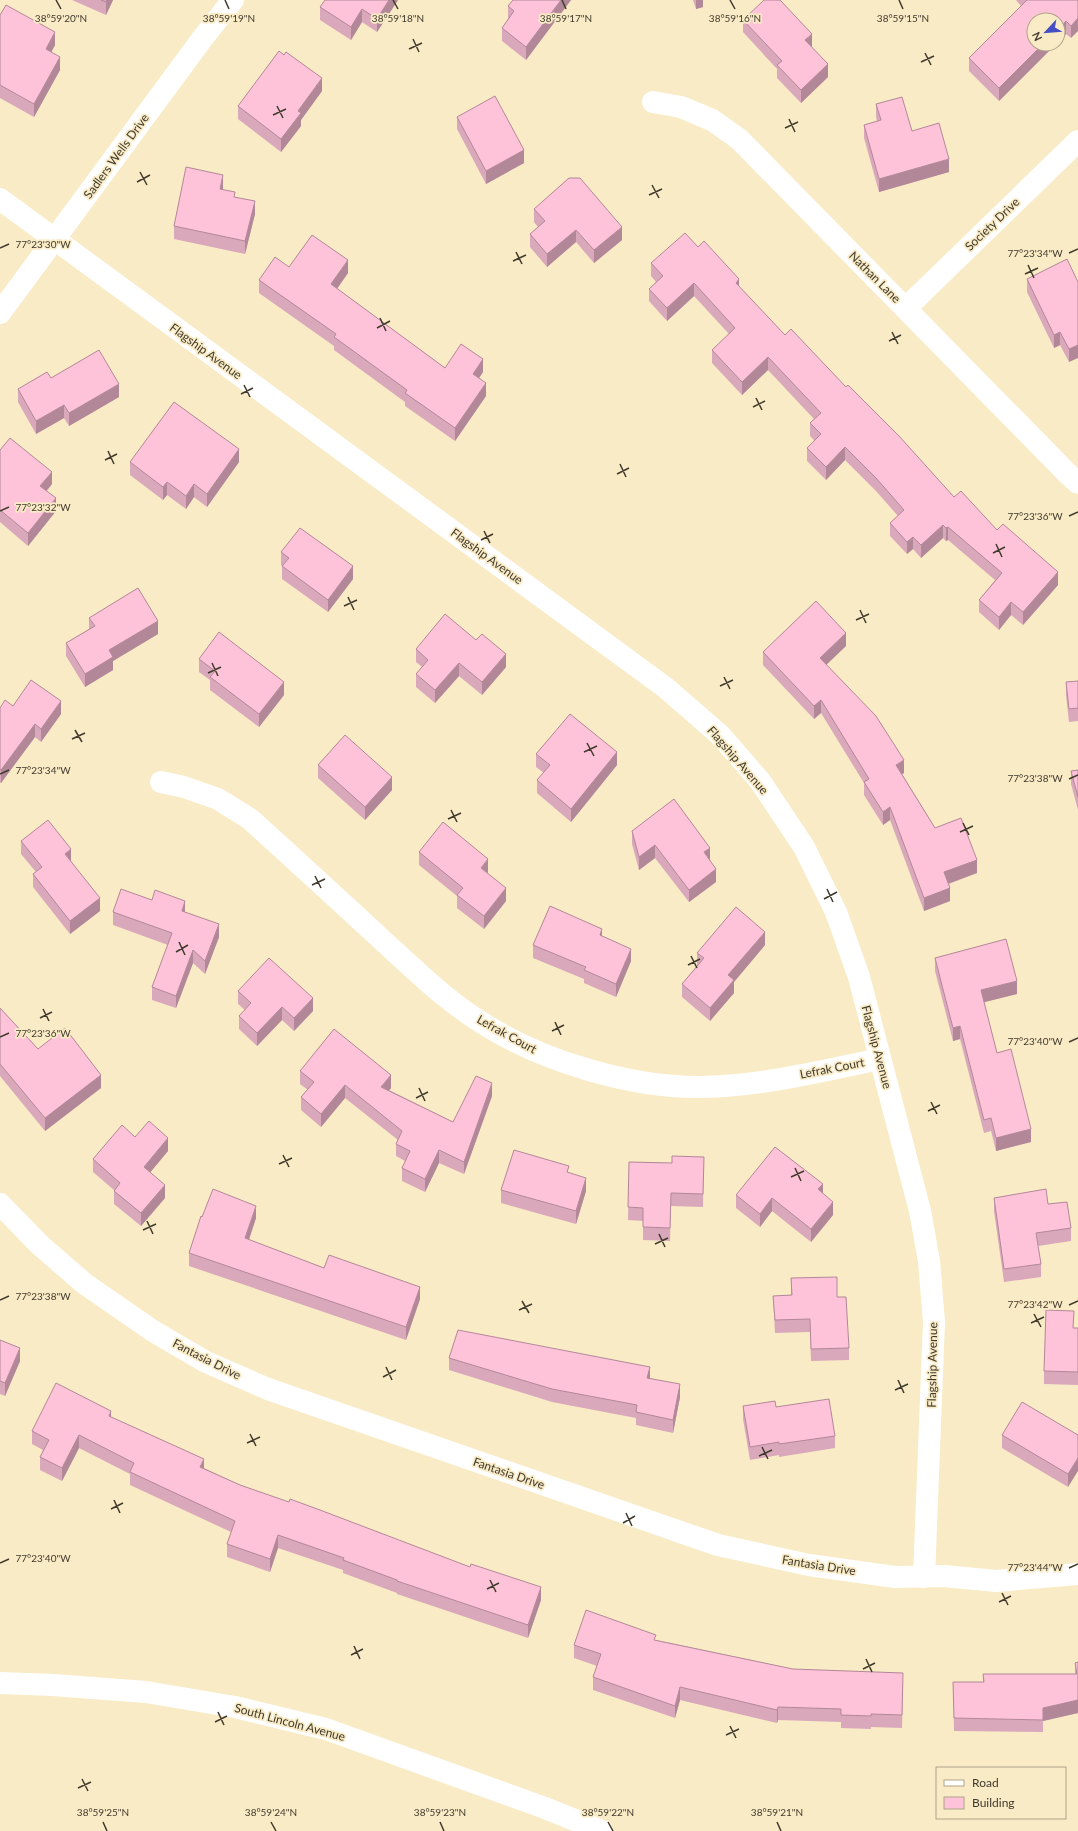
<svg xmlns="http://www.w3.org/2000/svg" width="1078" height="1831" viewBox="0 0 1078 1831" font-family="Lato,sans-serif">
<style>
.lines{fill:none;stroke-linecap:round;stroke-linejoin:round}
.minor{stroke:#fff;stroke-width:22}
.major{stroke:#fff;stroke-width:22}
.wall{fill:#daa8bb}
.shaded-wall{fill:#b28898}
.building{fill:#fec3d9;stroke:#b28898}
.ticks{fill:none;stroke:#403a2c;stroke-width:1.5}
.labels{text-anchor:middle;dominant-baseline:central;stroke-width:3.5;stroke-linejoin:round;paint-order:stroke}
.street-label{font-size:12px;fill:#403a2c;stroke:#f9ebc6}
.ticks-label{font-size:10px;text-anchor:middle;fill:#403a2c;stroke:#f9ebc6;stroke-width:3.5;stroke-linejoin:round;paint-order:stroke}
</style>
<rect width="100%" height="100%" fill="#f9ebc6"/>
<g class="lines">
<g class="minor">
<polyline points="653,102 681,107 712,120 739,139 1068,474 1078,483"/>
<polyline points="0,199 666,688 720,735 760,781 804,847 836,912 859,977 920,1211 929,1261 934,1322 924,1577"/>
<polyline points="906,308 1078,141"/>
<polyline points="0,313 202,39 233,0"/>
<path d="M161,782L184,787L218,799L250,819C294,859 338,899 381,939C414,969 446,1001 484,1024C542,1061 629,1087 698,1087C759,1087 820,1071 880,1059"/>
<polyline points="0,1204 40,1245 85,1284 153,1331 206,1362 268,1389 718,1545 809,1565 895,1577 944,1576 996,1581 1078,1574"/>
</g>
<polyline class="major" points="0,1683 53,1685 146,1692 235,1707 326,1729 545,1808 602,1831"/>
</g>
<g class="wall">
<polygon points="72,0 113,0 106,15"/>
<polygon points="398,0 377,32 362,22 351,40 320,20 320,7"/>
<polygon points="513,0 571,0 526,60 502,41 502,28 508,19 508,6"/>
<polygon points="693,0 703,0 703,7 696,9"/>
<polygon points="1016,0 1078,0 1071,38 1066,34 1058,42 1058,20 1034,44 1056,44 999,101 969,71 969,58 1021,6"/>
<polygon points="0,15 55,45 51,52 60,70 34,117 0,98"/>
<polygon points="743,20 812,47 811,47 828,77 801,103 777,78 777,69 743,32"/>
<polygon points="322,91 301,120 301,126 281,152 238,119 238,106"/>
<polygon points="876,104 949,172 879,192 864,138 864,125 877,121 876,117"/>
<polygon points="457,117 524,163 486,184 457,129"/>
<polygon points="223,188 223,190 235,197 255,214 245,254 174,239 174,226"/>
<polygon points="534,209 622,240 594,263 576,242 547,267 530,247 530,234 538,227 534,222"/>
<polygon points="698,247 739,287 785,335 846,387 954,497 997,530 1058,585 1023,625 1011,615 999,630 979,612 979,600 995,580 948,540 946,541 943,538 921,558 913,549 907,554 890,536 890,523 898,516 876,491 845,460 826,480 807,461 807,448 815,441 810,436 810,423 814,419 768,370 742,395 712,363 712,350 729,334 694,296 667,321 649,301 649,289 656,282 651,276 651,263"/>
<polygon points="289,267 348,273 337,289 445,368 483,372 479,378 486,396 455,441 405,406 405,402 334,350 334,346 259,293 259,280"/>
<polygon points="1027,279 1078,282 1069,362 1060,345 1054,348 1027,292"/>
<polygon points="51,378 119,397 69,426 64,418 36,434 18,402 18,389"/>
<polygon points="0,450 52,484 47,491 56,511 28,546 0,522"/>
<polygon points="130,462 239,462 207,507 194,497 186,509 167,495 163,500 130,475"/>
<polygon points="281,552 353,579 328,612 282,579 282,566 281,565"/>
<polygon points="89,618 158,634 113,661 113,670 85,687 66,656 66,643 89,629"/>
<polygon points="846,646 826,664 904,773 902,774 935,828 977,873 949,884 950,901 924,911 890,820 883,825 864,795 864,783 821,713 814,719 763,665 763,652"/>
<polygon points="416,649 506,667 482,695 459,676 435,703 416,687 416,674 422,667 416,662"/>
<polygon points="199,659 284,695 259,727 210,690 210,680 199,672"/>
<polygon points="1078,681 1078,721 1069,722 1066,695 1066,682"/>
<polygon points="13,706 61,714 41,742 35,737 1,783 0,783 0,708"/>
<polygon points="536,754 617,765 571,822 537,793 537,780 544,773 536,767"/>
<polygon points="318,765 392,790 365,820 318,778"/>
<polygon points="1078,770 1078,810 1071,784 1071,771"/>
<polygon points="632,831 710,860 716,882 689,902 655,858 639,870 632,844"/>
<polygon points="21,841 71,861 100,911 70,934 33,887 33,874 36,872 21,854"/>
<polygon points="419,852 488,872 487,873 506,901 484,929 457,908 457,896 419,865"/>
<polygon points="113,912 185,912 219,937 205,974 193,963 176,1008 152,1000 152,987 168,945 113,925"/>
<polygon points="602,937 631,961 616,997 584,983 584,979 533,958 533,945"/>
<polygon points="765,945 734,982 734,993 710,1021 682,997 682,984 697,966 697,953"/>
<polygon points="935,958 1017,994 984,1002 997,1053 1031,1142 996,1151 991,1131 984,1133 960,1039 953,1041 935,971"/>
<polygon points="238,991 313,1011 294,1031 282,1020 257,1046 239,1029 239,1016 245,1010 238,1004"/>
<polygon points="0,1008 38,1049 101,1088 45,1131 0,1076"/>
<polygon points="300,1071 391,1088 389,1090 453,1122 492,1096 464,1174 439,1163 425,1192 402,1181 402,1168 405,1161 396,1156 396,1144 398,1140 345,1098 321,1127 301,1110 301,1097 308,1090 300,1084"/>
<polygon points="135,1137 168,1151 150,1172 165,1198 141,1226 114,1204 114,1190 93,1172 93,1159"/>
<polygon points="704,1157 703,1207 671,1206 670,1241 643,1240 643,1221 628,1220 629,1162 672,1163"/>
<polygon points="569,1173 586,1191 576,1224 501,1203 501,1190"/>
<polygon points="823,1193 833,1215 811,1242 772,1211 760,1227 736,1208 736,1195"/>
<polygon points="994,1198 1048,1204 1071,1228 1071,1241 1038,1246 1041,1264 1041,1277 1004,1282 994,1211"/>
<polygon points="202,1217 256,1218 249,1240 324,1268 420,1299 406,1340 189,1266 189,1253"/>
<polygon points="791,1278 837,1297 849,1348 849,1360 811,1361 810,1332 775,1333 773,1296 791,1295"/>
<polygon points="1074,1328 1078,1328 1078,1385 1044,1384 1044,1371"/>
<polygon points="0,1340 20,1361 5,1396 0,1394"/>
<polygon points="449,1358 650,1378 680,1397 673,1433 636,1425 636,1418 552,1402 449,1370"/>
<polygon points="743,1406 776,1407 835,1436 835,1448 779,1457 779,1455 750,1460 743,1419"/>
<polygon points="111,1417 204,1468 240,1485 541,1600 528,1638 397,1594 397,1593 343,1573 343,1570 278,1548 270,1572 227,1557 227,1544 231,1532 130,1485 130,1474 79,1448 62,1481 40,1470 40,1457 43,1450 32,1444 32,1431"/>
<polygon points="1002,1435 1078,1435 1068,1487 1002,1448"/>
<polygon points="656,1640 793,1669 903,1685 902,1728 871,1727 871,1729 841,1728 841,1722 778,1720 777,1723 680,1700 675,1718 593,1690 593,1677 597,1666 574,1658 574,1645"/>
<polygon points="1078,1662 1078,1713 1043,1721 1043,1732 954,1731 953,1682 983,1682 983,1674 1075,1674 1075,1663"/>
</g>
<g class="shaded-wall">
<polygon points="107,0 113,0 106,15 106,2"/>
<polygon points="389,0 398,0 377,32 377,19"/>
<polygon points="561,0 571,0 526,60 526,47"/>
<polygon points="696,0 703,0 703,7 696,9"/>
<polygon points="362,9 362,22 351,40 351,27"/>
<polygon points="1078,18 1078,31 1071,38 1071,26"/>
<polygon points="1066,21 1066,34 1058,42 1058,30"/>
<polygon points="55,32 55,45 46,62 46,49"/>
<polygon points="812,34 812,47 805,53 805,40"/>
<polygon points="1043,44 1056,44 999,101 999,88"/>
<polygon points="60,57 60,70 34,117 34,104"/>
<polygon points="828,64 828,77 801,103 801,90"/>
<polygon points="322,78 322,91 301,120 301,126 281,152 281,139 298,111"/>
<polygon points="524,150 524,163 486,184 486,171"/>
<polygon points="949,159 949,172 879,192 879,179"/>
<polygon points="223,175 223,188 220,202 220,189"/>
<polygon points="255,201 255,214 245,254 245,241"/>
<polygon points="622,227 622,240 594,263 594,250"/>
<polygon points="576,230 576,242 547,267 547,254"/>
<polygon points="348,260 348,273 331,297 331,284"/>
<polygon points="739,279 739,292 736,283"/>
<polygon points="694,283 694,296 667,321 667,308"/>
<polygon points="1060,332 1060,345 1054,348 1054,335"/>
<polygon points="1078,345 1078,358 1069,362 1069,349"/>
<polygon points="768,357 768,370 742,395 742,382"/>
<polygon points="483,359 483,372 473,387 473,374"/>
<polygon points="486,383 486,396 455,441 455,428"/>
<polygon points="119,384 119,397 69,426 69,413"/>
<polygon points="64,405 64,418 36,434 36,421"/>
<polygon points="845,447 845,460 826,480 826,467"/>
<polygon points="239,449 239,462 207,507 207,494"/>
<polygon points="52,472 52,484 40,498 40,486"/>
<polygon points="167,482 167,495 163,500 163,487"/>
<polygon points="194,484 194,497 186,509 186,496"/>
<polygon points="56,498 56,511 28,546 28,533"/>
<polygon points="943,525 943,538 921,558 921,545"/>
<polygon points="948,527 948,540 946,541 946,528"/>
<polygon points="913,537 913,549 907,554 907,542"/>
<polygon points="353,566 353,579 328,612 328,600"/>
<polygon points="1058,572 1058,585 1023,625 1023,612"/>
<polygon points="1011,602 1011,615 999,630 999,617"/>
<polygon points="158,621 158,634 113,661 113,670 85,687 85,674 109,650"/>
<polygon points="846,633 846,646 820,671 820,658"/>
<polygon points="506,654 506,667 482,695 482,682"/>
<polygon points="459,663 459,676 435,703 435,690"/>
<polygon points="284,682 284,695 259,727 259,714"/>
<polygon points="821,700 821,713 814,719 814,706"/>
<polygon points="61,701 61,714 41,742 41,729"/>
<polygon points="35,724 35,737 1,783 1,770"/>
<polygon points="617,752 617,765 571,822 571,809"/>
<polygon points="904,760 904,773 896,778 896,765"/>
<polygon points="392,777 392,790 365,820 365,807"/>
<polygon points="890,807 890,820 883,825 883,812"/>
<polygon points="655,845 655,858 639,870 639,857"/>
<polygon points="710,848 710,861 704,852"/>
<polygon points="71,849 71,862 65,854"/>
<polygon points="488,859 488,872 481,881 481,868"/>
<polygon points="977,860 977,873 944,885 944,872"/>
<polygon points="716,869 716,882 689,902 689,890"/>
<polygon points="506,888 506,901 484,929 484,916"/>
<polygon points="950,888 950,901 924,911 924,898"/>
<polygon points="100,898 100,911 70,934 70,921"/>
<polygon points="185,901 185,914 182,911"/>
<polygon points="219,924 219,937 205,974 205,961"/>
<polygon points="602,929 602,942 600,935"/>
<polygon points="765,932 765,945 734,982 734,993 710,1021 710,1008 728,975"/>
<polygon points="631,949 631,961 616,997 616,984"/>
<polygon points="193,950 193,963 176,1008 176,996"/>
<polygon points="1017,981 1017,994 981,1003 981,990"/>
<polygon points="313,998 313,1011 294,1031 294,1018"/>
<polygon points="282,1007 282,1020 257,1046 257,1033"/>
<polygon points="960,1026 960,1039 953,1041 953,1028"/>
<polygon points="101,1075 101,1088 45,1131 45,1118"/>
<polygon points="391,1075 391,1088 381,1100 381,1087"/>
<polygon points="492,1083 492,1096 464,1174 464,1162"/>
<polygon points="345,1085 345,1098 321,1127 321,1114"/>
<polygon points="1031,1129 1031,1142 996,1151 996,1138"/>
<polygon points="168,1138 168,1151 144,1180 144,1167"/>
<polygon points="439,1150 439,1163 425,1192 425,1179"/>
<polygon points="586,1178 586,1191 576,1224 576,1211"/>
<polygon points="823,1184 823,1197 818,1189"/>
<polygon points="165,1185 165,1198 141,1226 141,1213"/>
<polygon points="772,1198 772,1211 760,1227 760,1214"/>
<polygon points="833,1202 833,1215 811,1242 811,1229"/>
<polygon points="256,1206 256,1218 245,1251 245,1238"/>
<polygon points="420,1287 420,1299 406,1340 406,1327"/>
<polygon points="20,1348 20,1361 5,1396 5,1383"/>
<polygon points="650,1367 650,1380 647,1378"/>
<polygon points="680,1384 680,1397 673,1433 673,1420"/>
<polygon points="111,1411 111,1424 109,1416"/>
<polygon points="79,1435 79,1448 62,1481 62,1468"/>
<polygon points="1078,1458 1078,1471 1068,1487 1068,1474"/>
<polygon points="204,1459 204,1472 200,1467"/>
<polygon points="278,1535 278,1548 270,1572 270,1559"/>
<polygon points="541,1587 541,1600 528,1638 528,1625"/>
<polygon points="680,1687 680,1700 675,1718 675,1706"/>
<polygon points="1078,1700 1078,1713 1043,1721 1043,1708"/>
<polygon points="778,1707 778,1720 777,1723 777,1710"/>
</g>
<g class="building">
<polygon points="101,0 107,0 106,2"/>
<polygon points="325,0 389,0 377,19 362,9 351,27 320,7"/>
<polygon points="513,0 561,0 526,47 502,28 514,11 508,6"/>
<polygon points="764,0 780,0 812,34 805,40 828,64 801,90 777,65 782,61 743,20"/>
<polygon points="1027,0 1078,0 1078,18 1071,26 1066,21 1058,30 1058,20 1034,20 1034,44 1043,44 999,88 969,58"/>
<polygon points="6,5 55,32 46,49 60,57 34,104 0,85 0,15"/>
<polygon points="279,51 284,55 286,52 322,78 298,111 301,113 281,139 238,106"/>
<polygon points="495,96 524,150 486,171 457,117"/>
<polygon points="902,97 912,131 939,123 949,159 879,179 864,125 881,120 876,104"/>
<polygon points="186,167 223,175 220,189 235,192 234,197 255,201 245,241 174,226"/>
<polygon points="569,178 580,178 622,227 594,250 576,230 547,254 530,234 545,221 534,209"/>
<polygon points="685,233 698,247 704,241 739,279 736,283 785,335 791,329 846,387 848,385 899,436 954,497 961,491 997,530 1003,524 1058,572 1023,612 1011,602 999,617 979,600 1002,573 948,527 946,528 943,525 921,545 913,537 907,542 890,523 904,510 876,478 845,447 826,467 807,448 821,434 810,423 821,413 768,357 742,382 712,350 735,328 694,283 667,308 649,289 663,276 651,263"/>
<polygon points="312,235 348,260 331,284 445,368 461,344 483,359 473,374 486,383 455,428 405,393 407,390 334,337 336,334 259,280 275,257 289,267"/>
<polygon points="1067,259 1078,282 1078,345 1069,349 1060,332 1054,335 1027,279"/>
<polygon points="99,350 119,384 69,413 64,405 36,421 18,389 47,372 51,378"/>
<polygon points="174,402 239,449 207,494 194,484 186,496 167,482 163,487 130,462"/>
<polygon points="10,438 52,472 40,486 56,498 28,533 0,510 0,450"/>
<polygon points="300,528 353,566 328,600 282,566 289,558 281,552"/>
<polygon points="138,588 158,621 109,650 113,657 85,674 66,643 95,626 89,618"/>
<polygon points="816,601 846,633 820,658 876,716 904,760 896,765 935,828 961,818 977,860 944,872 950,888 924,898 890,807 883,812 864,782 869,779 821,700 814,706 763,652"/>
<polygon points="445,614 476,640 482,634 506,654 482,682 459,663 435,690 416,674 428,660 416,649"/>
<polygon points="219,632 284,682 259,714 210,677 215,671 199,659"/>
<polygon points="31,680 61,701 41,729 35,724 1,770 0,770 0,708 5,700 13,706"/>
<polygon points="1078,681 1078,708 1069,709 1066,682"/>
<polygon points="570,714 617,752 571,809 537,780 550,765 536,754"/>
<polygon points="345,735 392,777 365,807 318,765"/>
<polygon points="1078,770 1078,797 1071,771"/>
<polygon points="674,799 710,848 704,852 716,869 689,890 655,845 639,857 632,831"/>
<polygon points="48,820 71,849 65,854 100,898 70,921 33,874 42,867 21,841"/>
<polygon points="443,822 488,859 481,868 506,888 484,916 457,895 463,888 419,852"/>
<polygon points="121,889 152,900 155,890 185,901 182,911 219,924 205,961 193,950 176,996 152,987 172,933 113,912"/>
<polygon points="550,906 602,929 600,935 631,949 616,984 584,970 586,967 533,945"/>
<polygon points="736,907 765,932 728,975 734,980 710,1008 682,984 704,958 697,953"/>
<polygon points="1006,939 1017,981 981,990 997,1053 1011,1049 1031,1129 996,1138 991,1118 984,1120 960,1026 953,1028 935,958"/>
<polygon points="269,958 313,998 294,1018 282,1007 257,1033 239,1016 251,1003 238,991"/>
<polygon points="0,1008 38,1049 65,1028 101,1075 45,1118 0,1064"/>
<polygon points="334,1029 391,1075 381,1087 453,1122 476,1076 492,1083 464,1162 439,1150 425,1179 402,1168 410,1151 396,1144 402,1131 345,1085 321,1114 301,1097 314,1082 300,1071"/>
<polygon points="149,1121 168,1138 144,1167 165,1185 141,1213 114,1191 120,1183 93,1159 122,1125 135,1137"/>
<polygon points="775,1147 823,1184 818,1189 833,1202 811,1229 772,1198 760,1214 736,1195"/>
<polygon points="514,1150 569,1166 567,1172 586,1178 576,1211 501,1190"/>
<polygon points="672,1156 704,1157 703,1194 671,1193 670,1228 643,1227 643,1208 628,1207 629,1162 672,1163"/>
<polygon points="213,1189 256,1206 245,1238 324,1268 329,1255 420,1287 406,1327 189,1253 201,1216 202,1217"/>
<polygon points="1046,1189 1048,1204 1067,1202 1071,1228 1036,1233 1041,1264 1004,1269 994,1198"/>
<polygon points="837,1277 837,1297 846,1297 849,1348 811,1349 810,1319 775,1320 773,1296 792,1295 791,1278"/>
<polygon points="1046,1310 1074,1311 1073,1328 1078,1328 1078,1372 1044,1371"/>
<polygon points="458,1330 650,1367 647,1378 680,1384 673,1420 636,1412 637,1405 552,1389 449,1358"/>
<polygon points="0,1340 20,1348 5,1383 0,1381"/>
<polygon points="56,1383 111,1411 109,1416 204,1459 200,1467 240,1485 289,1502 290,1499 320,1510 470,1567 471,1564 541,1587 528,1625 397,1581 397,1580 343,1560 344,1558 278,1535 270,1559 227,1544 235,1521 130,1472 134,1463 79,1435 62,1468 40,1457 49,1440 32,1431"/>
<polygon points="829,1399 835,1436 779,1444 779,1442 750,1447 743,1406 775,1401 776,1407"/>
<polygon points="1022,1402 1078,1435 1078,1458 1068,1474 1002,1435"/>
<polygon points="586,1610 656,1635 654,1640 793,1669 903,1673 902,1715 871,1714 871,1716 841,1715 841,1709 778,1707 777,1710 680,1687 675,1706 593,1677 601,1654 574,1645"/>
<polygon points="1078,1662 1078,1700 1043,1708 1043,1720 954,1718 953,1682 984,1682 983,1674 1077,1674 1075,1663"/>
</g>
<path class="ticks" d="M56,0L61,9M225,0L229,9M393,0L398,9M562,0L566,9M730,0L735,9M899,0L903,9M413,39L419,52M409,49L422,43M925,53L931,65M921,62L934,56M277,106L283,118M273,115L286,109M789,119L795,132M785,128L798,122M140,172L147,185M137,182L150,175M652,185L659,198M649,195L662,189M0,248L9,244M516,252L522,264M1069,253L1078,249M513,261L526,255M1028,265L1034,278M1025,274L1038,268M380,318L386,331M377,328L390,321M892,332L898,344M889,341L901,335M244,385L250,397M241,394L253,388M756,398L762,410M753,407L765,401M108,451L114,464M105,460L117,454M620,464L626,477M617,474L629,468M0,511L9,507M1069,516L1078,512M484,531L490,543M481,540L493,534M996,544L1002,557M993,553L1005,547M348,597L354,610M344,606L357,600M860,610L866,623M856,620L869,614M212,663L218,676M208,673L221,667M724,677L730,689M720,686L733,680M75,730L82,742M72,739L85,733M587,743L594,756M584,752L597,746M0,774L9,770M1069,779L1078,775M451,810L457,822M448,819L461,813M963,823L969,835M960,832L973,826M315,876L321,888M312,885L325,879M827,889L833,902M824,899L837,892M179,942L185,955M176,952L188,945M691,956L697,968M688,965L700,959M43,1009L49,1021M40,1018L52,1012M555,1022L561,1035M552,1031L564,1025M0,1037L9,1033M1069,1042L1078,1038M419,1088L425,1101M416,1098L428,1092M931,1102L937,1114M928,1111L940,1105M283,1155L289,1167M279,1164L292,1158M795,1168L801,1181M791,1177L804,1171M147,1221L153,1234M143,1230L156,1224M659,1234L665,1247M655,1244L668,1238M0,1300L9,1296M522,1301L529,1313M1069,1305L1078,1301M519,1310L532,1304M1034,1314L1041,1327M1031,1323L1044,1317M386,1367L392,1380M383,1377L396,1370M898,1380L904,1393M895,1390L908,1384M250,1434L256,1446M247,1443L260,1437M762,1447L768,1459M759,1456L772,1450M114,1500L120,1513M111,1509L123,1503M626,1513L632,1526M623,1523L635,1516M0,1563L9,1559M1069,1568L1078,1564M490,1580L496,1592M487,1589L499,1583M1002,1593L1008,1605M999,1602L1011,1596M354,1646L360,1659M351,1655L363,1649M866,1659L872,1672M863,1669L875,1663M218,1712L224,1725M215,1722L227,1716M730,1726L736,1738M726,1735L739,1729M82,1779L88,1791M78,1788L91,1782M103,1822L107,1831M271,1822L276,1831M440,1822L444,1831M608,1822L613,1831M777,1822L781,1831"/>
<g class="labels">
<g class="street-label">
<text transform="translate(116 156) rotate(-54)">Sadlers Wells Drive</text>
<text transform="translate(992 224) rotate(-44)">Society Drive</text>
<text transform="translate(875 277) rotate(45)">Nathan Lane</text>
<text transform="translate(206 351) rotate(36)">Flagship Avenue</text>
<text transform="translate(487 556) rotate(36)">Flagship Avenue</text>
<text transform="translate(738 760) rotate(49)">Flagship Avenue</text>
<text transform="translate(507 1034) rotate(29)">Lefrak Court</text>
<text transform="translate(877 1047) rotate(75)">Flagship Avenue</text>
<text transform="translate(832 1068) rotate(-11)">Lefrak Court</text>
<text transform="translate(207 1359) rotate(27)">Fantasia Drive</text>
<text transform="translate(932 1365) rotate(-89)">Flagship Avenue</text>
<text transform="translate(509 1473) rotate(19)">Fantasia Drive</text>
<text transform="translate(819 1565) rotate(9)">Fantasia Drive</text>
<text transform="translate(290 1722) rotate(15)">South Lincoln Avenue</text>
</g>
</g>
<g class="ticks-label">
<text x="61" y="22">38°59'20"N</text>
<text x="229" y="22">38°59'19"N</text>
<text x="398" y="22">38°59'18"N</text>
<text x="735" y="22">38°59'16"N</text>
<text x="903" y="22">38°59'15"N</text>
<text x="566" y="22">38°59'17"N</text>
<text x="43" y="248">77°23'30"W</text>
<text x="1035" y="257">77°23'34"W</text>
<text x="43" y="511">77°23'32"W</text>
<text x="1035" y="520">77°23'36"W</text>
<text x="43" y="774">77°23'34"W</text>
<text x="1035" y="782">77°23'38"W</text>
<text x="43" y="1037">77°23'36"W</text>
<text x="1035" y="1045">77°23'40"W</text>
<text x="43" y="1300">77°23'38"W</text>
<text x="1035" y="1308">77°23'42"W</text>
<text x="43" y="1562">77°23'40"W</text>
<text x="1035" y="1571">77°23'44"W</text>
<text x="103" y="1816">38°59'25"N</text>
<text x="271" y="1816">38°59'24"N</text>
<text x="440" y="1816">38°59'23"N</text>
<text x="608" y="1816">38°59'22"N</text>
<text x="777" y="1816">38°59'21"N</text>
</g>
<rect x="936" y="1767" width="130" height="52" fill="#f9ebc6" stroke="#afa488"/>
<rect x="944" y="1780" width="20" height="6" fill="#ffffff" stroke="#afa488"/>
<text x="972" y="1787" font-size="12" fill="#403a2c">Road</text>
<rect x="944" y="1797" width="20" height="12" fill="#fec3d9" stroke="#afa488"/>
<text x="972" y="1807" font-size="12" fill="#403a2c">Building</text>
<g transform="translate(1046 32) rotate(244)"><circle r="19" fill="#f9ebc6" stroke="#afa488"/>
<path d="M0-3L7 15L0 10L-7 15Z" fill="#454ec3"/>
<text y="-6" font-size="11" font-weight="bold" text-anchor="middle" fill="#403a2c">N</text>
</g>
</svg>
